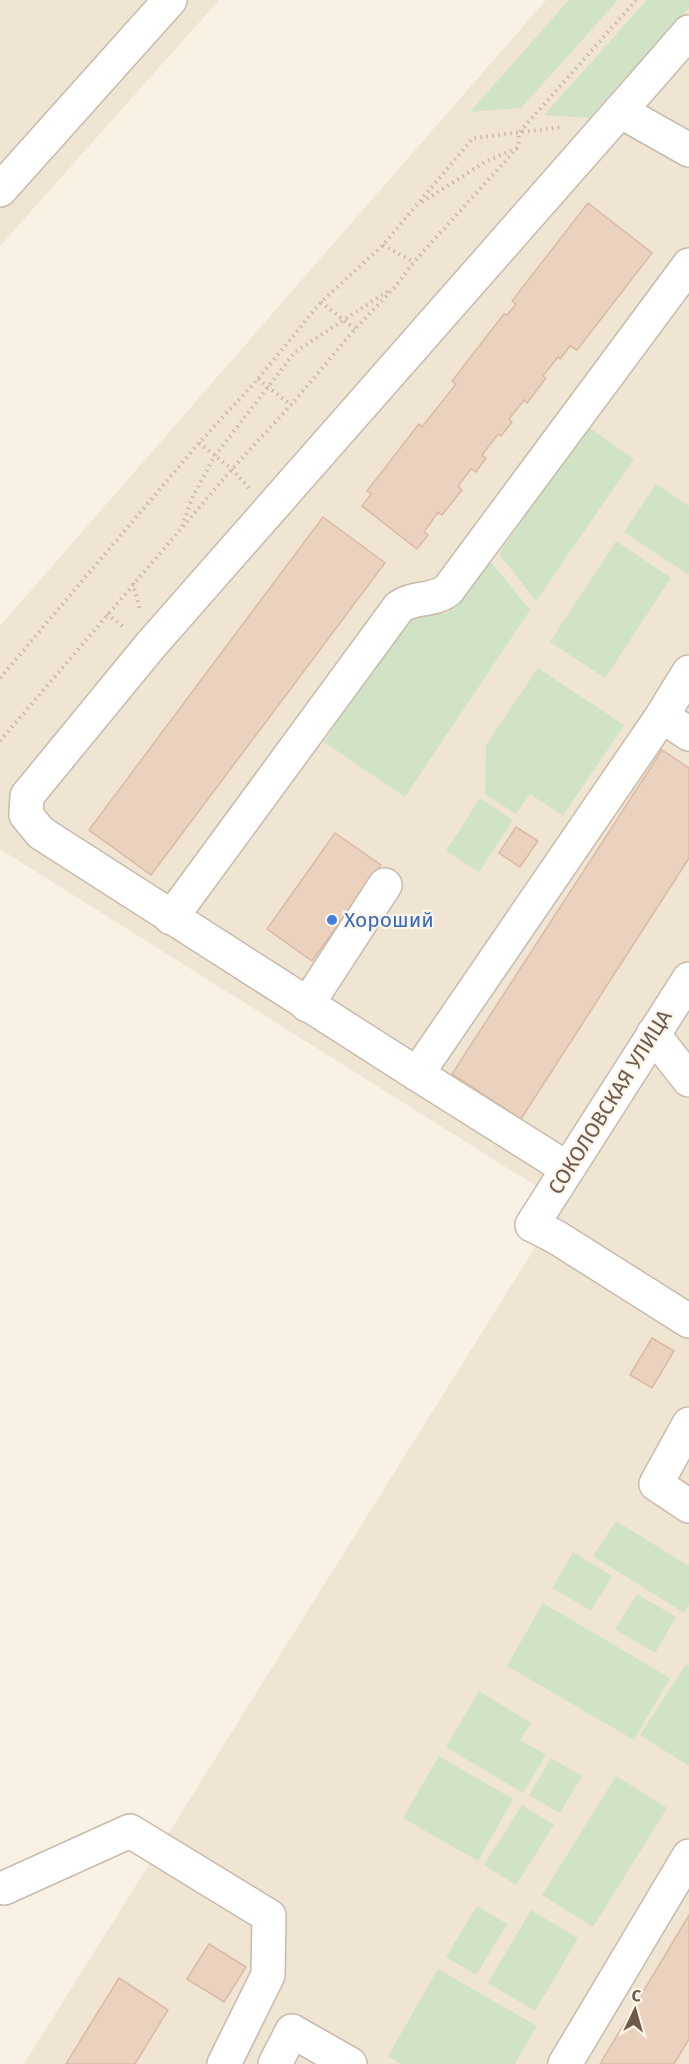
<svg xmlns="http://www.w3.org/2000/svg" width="689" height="2064" viewBox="0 0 689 2064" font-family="'Fira Sans',sans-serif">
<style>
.residential{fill:#f0e4d3}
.green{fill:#d0e4c5}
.building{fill:#ebd2bf;stroke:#dbbaa2;stroke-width:1.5}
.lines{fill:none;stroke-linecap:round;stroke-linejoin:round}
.minor-casing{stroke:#c8baac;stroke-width:36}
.path{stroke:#cfb6a3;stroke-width:4;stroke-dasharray:1.5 4.5;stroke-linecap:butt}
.minor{stroke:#fff;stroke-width:33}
.shop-dot{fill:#3f7fe0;stroke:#fcf6ea;stroke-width:2}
.labels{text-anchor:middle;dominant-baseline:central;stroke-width:4.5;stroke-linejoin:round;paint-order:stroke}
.shop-label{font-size:21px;fill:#366cbe;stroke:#fcf6ea;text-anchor:start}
.street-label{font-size:21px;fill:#6e5a4d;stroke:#fcf6ea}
</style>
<rect width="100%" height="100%" fill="#f9f2e4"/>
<g class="residential">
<polygon points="0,0 219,0 0,246"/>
<polygon points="546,0 689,0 689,2064 24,2064 563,1203 0,849 0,626"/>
</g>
<g class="green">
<polygon points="569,0 618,0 521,108 470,112"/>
<polygon points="647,0 689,0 689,8 589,118 544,115"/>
<polygon points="587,426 634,459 536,601 499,554"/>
<polygon points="656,484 689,506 689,575 624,532"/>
<polygon points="616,541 671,578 605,678 550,642"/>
<polygon points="486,556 530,610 405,797 324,742 403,621 430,613 447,614"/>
<polygon points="538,668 624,725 563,816 530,794 516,814 485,794 486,745"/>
<polygon points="480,798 513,820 479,872 446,851"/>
<polygon points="616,1521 689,1566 689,1604 684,1613 593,1556"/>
<polygon points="573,1552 612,1576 591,1611 552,1588"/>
<polygon points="637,1594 676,1617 655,1653 615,1629"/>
<polygon points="543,1603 670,1678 634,1740 507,1666"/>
<polygon points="686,1664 689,1666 689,1766 640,1735"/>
<polygon points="479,1691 531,1723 520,1740 546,1755 523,1793 446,1747"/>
<polygon points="439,1756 513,1799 478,1861 403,1818"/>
<polygon points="551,1758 582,1776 560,1813 529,1795"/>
<polygon points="616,1776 667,1808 593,1927 542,1895"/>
<polygon points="522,1805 554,1825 516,1885 484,1865"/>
<polygon points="477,1906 507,1924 476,1975 446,1957"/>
<polygon points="531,1910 578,1938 535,2011 488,1983"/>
<polygon points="438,1969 537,2026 515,2064 401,2064 388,2056"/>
</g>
<g class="building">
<polygon points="588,203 652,253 577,350 570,346 560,359 558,357 543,376 546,378 527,403 524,400 509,419 512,422 501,436 498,434 482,455 486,458 476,472 471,469 458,486 462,490 442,515 438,512 424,532 428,535 417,549 362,506 371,494 367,491 419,424 422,427 456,384 452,381 504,314 507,315 516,304 512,301"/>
<polygon points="323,517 385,563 151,875 89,830"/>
<polygon points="662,750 689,768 689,858 521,1119 452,1074"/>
<polygon points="516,827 538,841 520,867 499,853"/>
<polygon points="335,833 381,865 312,961 267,929"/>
<polygon points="652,1338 674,1351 652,1388 630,1375"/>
<polygon points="689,1915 689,2039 674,2064 600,2064"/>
<polygon points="209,1944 246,1967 224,2002 187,1979"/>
<polygon points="119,1978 168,2010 135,2064 66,2064"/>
</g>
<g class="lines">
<g class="minor-casing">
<g id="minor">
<polyline points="620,111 689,32"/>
<polyline points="0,190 170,0"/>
<polyline points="662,716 689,734"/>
<path d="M171,918L399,607C414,596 433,602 448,590L689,265"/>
<polyline points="689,979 532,1225 556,1237 689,1321"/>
<polyline points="307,1005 385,885"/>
<polyline points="653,1034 689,1080"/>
<polyline points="417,1074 41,833 26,815 27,796 150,646 620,111 689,150"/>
<polyline points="568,1169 417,1074 662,716 689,672"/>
<polyline points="689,1424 656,1484 689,1506"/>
<polyline points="4,1888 130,1831 269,1916 268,1975 224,2064"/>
<polyline points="275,2064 292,2031 350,2064"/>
<polyline points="565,2064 689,1856"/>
</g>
</g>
<g class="path">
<polyline points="422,202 485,162 517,148"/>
<polyline points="383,245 414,262"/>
<polyline points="321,302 355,329"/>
<polyline points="258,379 291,405"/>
<polyline points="199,443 232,469 249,488"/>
<polyline points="182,526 193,496 214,457 295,352 388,291"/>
<polyline points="133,583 140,610"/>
<polyline points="107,614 125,628"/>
<polyline points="0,678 199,443 258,379 321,302 383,245 473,138 563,127"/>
<polyline points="0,741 232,469 291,405 355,329 395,287 414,262 518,147 519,133 636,0"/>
</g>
<use href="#minor" class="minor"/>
</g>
<circle class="shop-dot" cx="332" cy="920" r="6"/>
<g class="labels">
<g class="shop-label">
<text x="344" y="920">Хороший</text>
</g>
<g class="street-label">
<text transform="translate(610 1102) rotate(-58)">СОКОЛОВСКАЯ УЛИЦА</text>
</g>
</g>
<g transform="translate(635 2010) rotate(5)" stroke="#fcf6ea" stroke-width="4.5" paint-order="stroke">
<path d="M0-4.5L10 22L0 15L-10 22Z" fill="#6e5a4d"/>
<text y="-9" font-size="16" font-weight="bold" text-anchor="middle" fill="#6e5a4d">С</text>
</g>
</svg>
